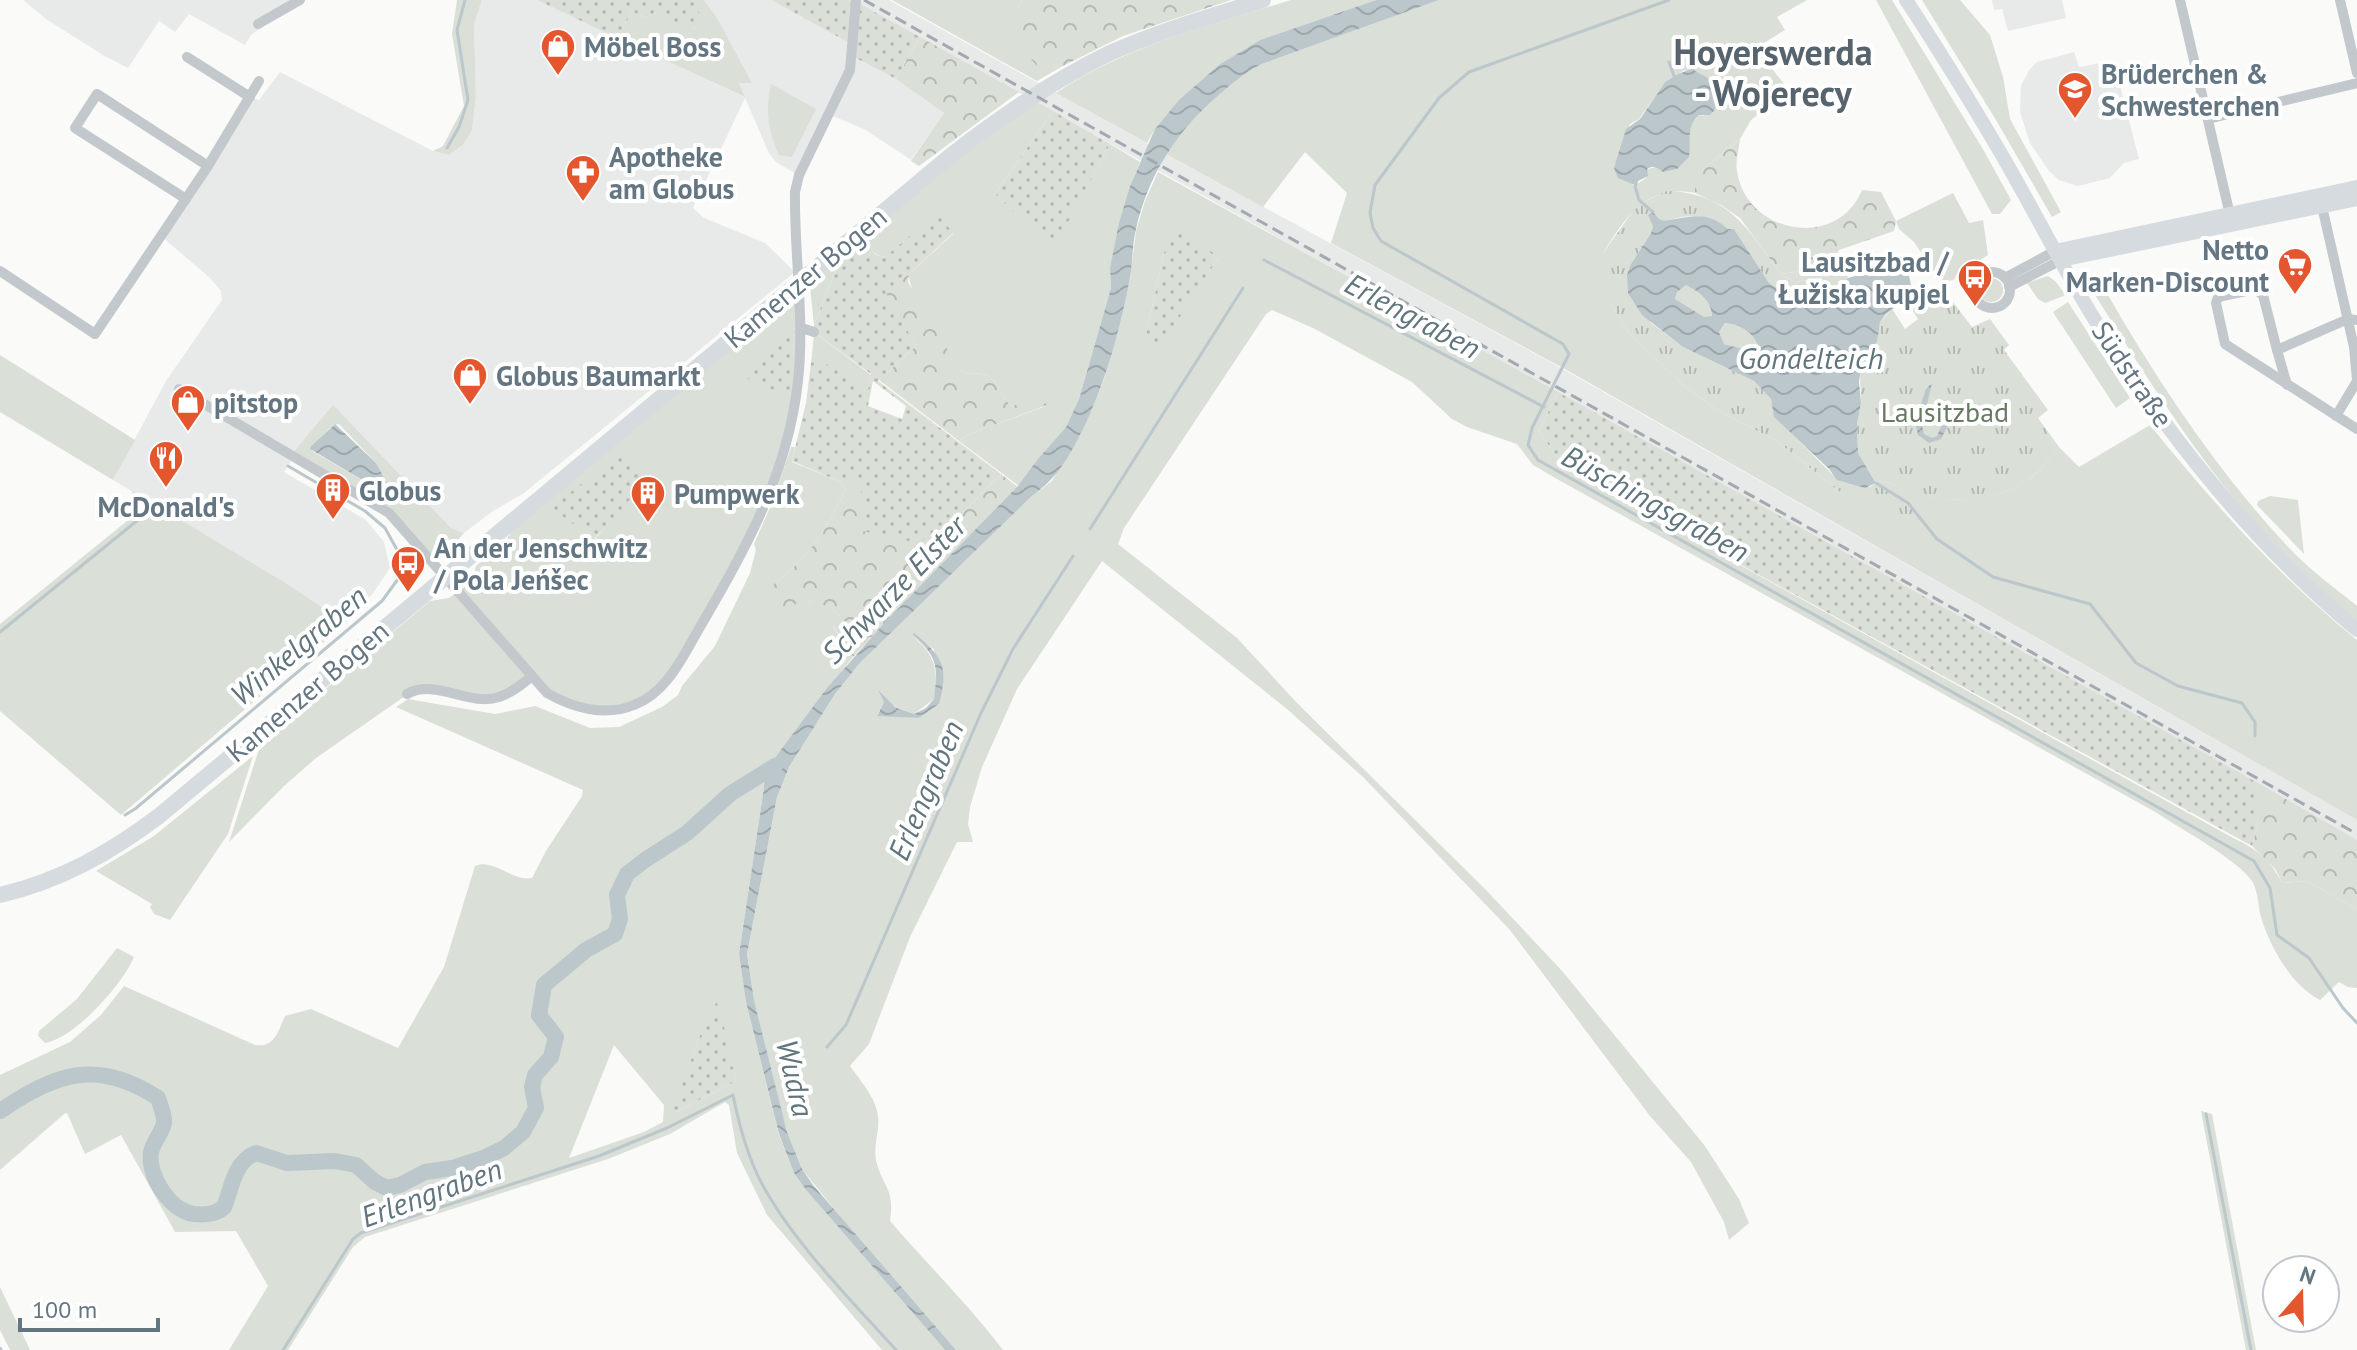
<svg xmlns="http://www.w3.org/2000/svg" width="2357" height="1350" viewBox="0 0 2357 1350" font-family="'PT Sans',sans-serif">
<style>
.built{fill:#e8e9e9}
.grass{fill:#dadfd7;fill-rule:evenodd}
.forest{fill:url(#forest-crowns)}
.park{fill:url(#park-tufts)}
.garden{fill:url(#garden-dots);fill-rule:evenodd}
.water{fill:url(#water-waves);fill-rule:evenodd}
.lines{fill:none;stroke-linecap:round;stroke-linejoin:round}
.stream{stroke:#bbc7cb;stroke-width:3}
.river{stroke:#bbc7cb;stroke-width:16}
.street{stroke:#c3c8cc;stroke-width:10}
.secondary{stroke:#d6dbdf;stroke-width:14}
.primary{stroke:#d6dbdf;stroke-width:16}
.rail{stroke:#a2aab0;stroke-width:3;stroke-dasharray:12 6;stroke-linecap:butt}
.labels{text-anchor:middle;dominant-baseline:central;stroke-width:8;stroke-linejoin:round;paint-order:stroke}
.poi-label{font-size:28px;font-weight:bold;fill:#657683;stroke:#fff;text-anchor:start}
.street-label{font-size:28px;fill:#657683;stroke:#fff}
.park-label{font-size:28px;fill:#687a64;stroke:#fff}
.water-label{font-size:30px;font-style:italic;fill:#60757c;stroke:#fff}
.district-label{font-size:36px;font-weight:bold;fill:#57646e;stroke:#fff}
</style>
<defs>
<pattern id="forest-crowns" width="20" height="18" patternUnits="userSpaceOnUse" patternTransform="scale(2)"><rect width="20" height="18" fill="#dadfd7"/><path d="M2 6a3 3 0 1 1 6 0M12 15a3 3 0 1 1 6 0" fill="none" stroke="#b4b9b4"/></pattern>
<pattern id="park-tufts" width="24" height="20" patternUnits="userSpaceOnUse" patternTransform="scale(2)"><rect width="24" height="20" fill="#dadfd7"/><path d="M3 7l-1-3M5 7V3M7 7l1-3M15 17l-1-3M17 17v-4M19 17l1-3" fill="none" stroke="#b4b9b4"/></pattern>
<pattern id="garden-dots" width="8" height="8" patternUnits="userSpaceOnUse" patternTransform="scale(2)"><rect width="8" height="8" fill="#dadfd7"/><path d="M2 2h.1M6 6h.1" fill="none" stroke="#b4b9b4" stroke-width="1.8" stroke-linecap="round"/></pattern>
<pattern id="water-waves" width="16" height="10" patternUnits="userSpaceOnUse" patternTransform="scale(2)"><rect width="16" height="10" fill="#bbc7cb"/><path d="M0 5q4-4 8 0t8 0" fill="none" stroke="#9ca6aa"/></pattern>
</defs>
<rect width="100%" height="100%" fill="#fafaf8"/>
<g class="built">
<polygon points="23,0 300,0 251,35 245,45 189,14 175,32 159,21 128,68 103,55 46,19"/>
<polygon points="482,0 537,0 744,97 739,82 751,82 704,0 771,0 853,45 852,56 896,79 944,113 911,160 864,129 830,115 796,174 776,162 769,153 745,98 693,208 704,218 765,243 795,272 524,493 493,511 464,533 451,528 333,406 291,455 294,457 284,472 366,520 384,542 390,568 374,592 346,623 284,582 113,480 166,381 222,300 221,291 210,278 161,236 250,97 259,100 280,72 433,151 449,155 463,145 472,130 476,96 474,24"/>
<polygon points="853,0 889,0 1184,164 1554,364 2357,820 2357,840"/>
<polygon points="1992,0 2062,0 2066,18 2008,31 2002,9 1994,10"/>
<polygon points="2074,52 2079,67 2106,62 2109,80 2118,78 2139,159 2124,163 2110,178 2078,186 2059,180 2049,171 2030,143 2020,112 2021,85 2030,69 2037,62"/>
</g>
<g class="grass">
<polygon points="457,0 482,0 474,24 476,96 472,130 463,145 449,155 433,151 443,146 464,106 452,34"/>
<polygon points="693,0 704,0 718,20 752,83 739,83 745,97 617,38 632,12 647,18 654,13 694,28 700,16"/>
<polygon points="892,0 1022,0 1018,8 1037,65 1061,67 1037,81"/>
<path d="M1291,0H1376L1260,40L1220,64L1179,101L1155,129L1147,143L1056,93C1126,46 1211,25 1291,0Z"/>
<path d="M1439,0H1807L1777,17L1785,30L1756,48L1794,97L1768,106L1751,120L1740,139L1695,176V193C1646,184 1626,217 1603,253L1610,303L1629,333L1682,384L1717,410L1777,441L1840,492L1908,503L1875,481C1893,480 1905,490 1922,495C1955,504 2001,500 2029,479C2041,471 2050,458 2059,447L2079,467L2150,425C2213,503 2279,577 2357,640V820L1563,368L1331,243L1347,193L1305,152L1263,207L1166,154C1183,121 1229,80 1262,64ZM1685,70L1704,116L1699,115C1688,125 1689,135 1690,149L1657,167L1647,169L1646,178L1634,186L1614,168L1630,124L1639,119L1665,82Z"/>
<polygon points="1876,0 1892,0 1984,151 2011,200 2000,214 1992,214"/>
<polygon points="1922,0 1960,0 1990,35 2003,77 2010,119 2061,212 2052,217 1996,120"/>
<path d="M771,84L816,109L792,157L779,155C768,131 765,110 771,84Z"/>
<path d="M1030,98L1053,111L995,194L1054,248L1110,144L1140,162L1130,186L1110,268L1111,288L1079,399L1066,427L1037,460L1019,486L959,441L967,435L1046,406L1038,395L1013,406C1000,400 1000,380 986,375C976,371 968,377 959,369C947,350 907,293 909,274L953,234L937,214L885,257L877,255L866,247L837,267L814,325L809,277Z"/>
<path d="M1158,172L1558,392L1539,431L1559,460L1572,472L2235,839C2256,848 2272,862 2282,883L2307,881L2357,909V988L2348,987L2339,982L2320,1000C2291,985 2270,947 2261,917C2258,906 2258,890 2252,881C2238,860 2181,829 2157,813L1557,479L1533,465L1517,444L1467,427L1452,419L1412,382L1315,329L1272,310L1266,314L1124,528L1118,544L1237,638L1298,704L1486,890L1563,972L1705,1146L1739,1199L1749,1223L1729,1240L1724,1222L1691,1162L1650,1116L1510,930L1363,777L1287,709L1102,561L1017,689L982,767L970,807L968,824L973,842H957L910,937L869,1044L850,1066C860,1080 876,1098 878,1116C880,1130 873,1146 876,1160C882,1187 895,1187 890,1221C928,1265 968,1304 1003,1350H956L851,1230L802,1169L787,1132L778,1097L754,1000L747,954L777,797L789,767L835,694L859,664L1032,496L1052,481L1093,407L1104,379L1130,278L1136,231L1145,201ZM1164,253L1219,257L1161,345L1146,335ZM913,636L934,649L939,704L919,718L877,715L884,702L914,714L934,699C938,668 936,657 913,636Z"/>
<polygon points="1953,193 1969,223 1983,220 1988,255 1980,260 1977,268 1959,269 1954,280 1941,282 1914,242 1899,229 1896,221"/>
<polygon points="1831,267 1838,270 1845,269 1846,273 1795,282 1781,274"/>
<polygon points="2048,276 2055,281 2066,295 2045,303 2038,299 2027,283"/>
<circle cx="1991" cy="290" r="12"/>
<path d="M1686,284C1699,293 1711,300 1712,316L1704,318L1675,299L1677,292Z"/>
<path d="M2095,288L2105,290C2158,382 2218,473 2291,550C2311,571 2335,588 2357,606V621C2243,533 2167,410 2092,290Z"/>
<path d="M800,290L798,382L768,501L662,685L617,709L566,703L531,677L491,699L418,687L316,758L283,787L229,842L261,743L430,601L449,598L472,581L476,566L507,539L513,529ZM790,328H795L788,396L743,376ZM638,469L641,481L634,494L595,539L552,508Z"/>
<polygon points="2068,302 2130,398 2116,408 2053,312"/>
<path d="M1726,322C1745,324 1756,336 1761,355L1724,344L1719,332Z"/>
<polygon points="814,332 871,375 868,391 812,355"/>
<polygon points="0,355 135,440 113,480 0,412"/>
<path d="M333,405L451,528L464,533L454,544L433,556L406,526L291,455ZM339,424L376,463L387,483L385,489L376,488L312,451L311,446L333,425Z"/>
<path d="M791,447H795L792,462L841,482L846,489C830,524 805,562 774,584L800,601L821,602L840,615L833,626L852,658L774,759L756,773L765,777L763,794L739,954L746,1002L779,1135L794,1173L806,1190L945,1350H882L767,1215L737,1153L729,1105L725,1102L670,1134L608,1159L365,1237L353,1247L288,1350H229L268,1286L236,1231L175,1232L121,1135L85,1154L67,1113L64,1114L0,1170V1075L70,1042L101,1015L124,986L255,1045C275,1048 278,1031 285,1016L311,1009L398,1048L444,967L475,866C494,858 512,882 532,878L546,851L582,796L583,790L396,707L408,699L495,714L535,706L590,728L619,727L662,707L678,695L682,686L715,646L750,573L756,550L754,544L772,503ZM717,1004L736,1081L674,1113L673,1110L699,1038ZM614,1045L664,1105L663,1122L644,1132L569,1158Z"/>
<polygon points="133,491 284,582 346,623 121,815 0,711 0,624 143,508 129,499"/>
<polygon points="2270,496 2298,500 2304,554 2257,505 2258,501"/>
<polygon points="253,756 228,834 170,920 154,914 150,907 152,904 96,871 154,836"/>
<path d="M117,948L134,957C122,985 75,1038 45,1043L38,1036L39,1031L77,999Z"/>
<polygon points="2201,1111 2212,1114 2256,1350 2246,1350"/>
<polygon points="0,1287 30,1350 10,1350 0,1330"/>
</g>
<g class="forest">
<polygon points="1022,0 1231,0 1123,36 1061,67 1037,66 1023,50 1018,8"/>
<polygon points="920,37 1019,92 919,166 911,161 944,113 896,79"/>
<path d="M1740,139C1739,149 1735,161 1737,171C1746,234 1837,251 1862,190L1881,192L1896,221L1894,231L1839,250L1831,267L1781,274L1740,218L1721,205L1695,193V176Z"/>
<path d="M909,274L908,282L959,369C968,377 976,371 986,375C1000,380 1000,400 1013,406L1039,394L1047,405L967,435L959,441L879,380L916,346L884,291Z"/>
<path d="M1001,474L1018,487L852,658L833,625L840,615C821,601 807,596 786,609L774,604V584C805,562 830,524 846,489L841,482H861L940,536Z"/>
<polygon points="2258,783 2357,840 2357,909 2307,881 2282,883 2276,870 2252,846 2258,822"/>
</g>
<g class="park">
<path d="M1667,191C1730,193 1747,229 1781,274L1795,282L1846,273L1848,278L1824,300L1800,305L1769,283L1734,229L1728,230C1704,209 1680,215 1653,226L1651,233L1631,264L1651,323L1683,347L1754,381L1771,399L1775,417L1834,476L1870,487L1876,483L1908,503L1921,520L1900,522L1840,492L1777,441L1717,410L1682,384L1629,333L1610,303L1602,281L1600,268L1603,253L1634,210L1646,201Z"/>
<path d="M1949,297L1972,327L1990,319L2009,345L2004,350L2048,410L2038,418L2059,447C2051,457 2044,467 2034,475C2006,500 1956,505 1921,495C1904,490 1893,480 1875,481L1858,453L1857,424L1861,403L1860,371L1862,360L1877,342L1880,322L1892,309L1905,329L1918,319L1911,308Z"/>
</g>
<g class="garden">
<path d="M537,0H693C700,10 705,23 691,29L654,13L647,18L632,12L617,38Z"/>
<polygon points="771,0 853,0 920,37 896,79 852,56 853,45"/>
<polygon points="1053,111 1110,144 1054,249 995,194"/>
<path d="M937,213L953,233L909,274L885,291L916,346L878,381L1001,474L940,536L908,541L863,531L861,482H841L792,461L806,403L812,355L868,390L871,374L814,332V325L837,267L866,246L876,255L885,257ZM873,381L906,406L902,419L868,406Z"/>
<polygon points="1179,229 1219,257 1161,346 1146,335 1164,253"/>
<polygon points="790,327 795,328 789,397 742,376"/>
<polygon points="1558,392 2258,783 2258,822 2252,846 1572,472 1559,460 1539,431"/>
<path d="M620,453C626,458 636,464 639,471C647,489 606,526 594,539L551,508Z"/>
<polygon points="716,1003 719,1005 736,1081 674,1113 672,1111 699,1038"/>
</g>
<g class="water">
<path d="M1376,0H1439L1262,64C1243,73 1229,86 1213,100C1174,135 1148,177 1136,229C1132,245 1133,261 1130,277C1121,326 1105,385 1083,429C1068,458 1059,476 1032,496L859,664L835,694L789,767L777,797L747,954L754,1000L787,1132L802,1169L813,1185L956,1350H945L806,1190L794,1173L779,1134L746,1002L739,954L763,794L765,777L758,779L756,773L774,759L827,688L887,620L1018,486L1037,460L1066,427L1079,399L1111,288L1110,268L1119,223L1130,186L1155,129L1179,100L1220,64L1260,40Z"/>
<path d="M1692,69L1718,84C1721,96 1720,106 1710,115H1699C1685,127 1692,141 1689,157L1677,169L1663,172C1658,168 1653,165 1647,169L1648,176L1638,181L1637,186L1618,178L1614,168L1626,129L1640,119L1665,82L1678,74Z"/>
<path d="M1653,212L1659,219L1664,221C1692,217 1705,210 1728,229H1734L1769,283L1800,305L1824,300L1848,278L1906,262L1913,294L1886,314L1880,322L1877,342L1862,360L1859,382L1861,403L1857,424L1858,453L1876,483L1865,488L1837,480L1829,469L1774,417L1771,399L1754,381L1683,347L1642,315L1628,293L1627,275L1631,264L1651,233L1653,226L1648,215ZM1686,285C1699,292 1711,300 1712,316L1704,317L1675,299L1677,292ZM1725,323C1745,324 1756,336 1761,354L1724,344L1719,332Z"/>
<polygon points="1932,383 1922,426 1924,434 1932,438 1937,436 1943,422 1954,408 1960,409 1950,421 1941,439 1929,443 1918,435 1916,426 1911,425 1914,406 1920,407 1926,389"/>
<polygon points="335,424 376,463 387,483 385,489 376,488 310,449 311,446"/>
<path d="M914,633C943,656 949,668 939,704L919,718L877,716L884,702L878,690L895,707L914,714L926,708L934,699C938,665 938,658 913,635Z"/>
</g>
<g class="lines">
<g class="stream">
<polyline points="1669,0 1469,72 1439,98 1375,185 1370,213 1373,228 1381,241 1563,344 1569,354 1532,428 1528,445 1538,460 2254,861 2270,888 2277,935 2309,958 2343,1008 2357,1023"/>
<polyline points="1669,62 1674,76"/>
<polyline points="447,148 459,127 468,100 457,30 465,0"/>
<polyline points="1635,186 1639,200 1653,212"/>
<polyline points="1264,260 1544,407"/>
<polyline points="1876,483 1908,503 1937,539 1993,577 2090,604 2136,663 2178,686 2242,703 2255,722 2255,736"/>
<polyline points="1090,529 1243,288"/>
<polyline points="0,632 149,511"/>
<polyline points="125,815 135,809 382,601 398,579 401,557 385,528 365,511 288,466"/>
<polyline points="827,1047 846,1025 981,713 1013,649 1073,556"/>
<polyline points="2206,1114 2251,1350"/>
<polyline points="0,1348 1,1350"/>
<path d="M283,1350L353,1239L361,1233L599,1156L667,1128L733,1095C739,1125 747,1155 761,1182C792,1241 851,1300 896,1350"/>
</g>
<path class="river" d="M0,1111C57,1073 97,1058 158,1098C160,1105 165,1116 164,1123C162,1133 153,1142 151,1152C147,1175 170,1211 194,1214C204,1215 217,1214 224,1207C232,1187 234,1162 256,1153L287,1163L335,1161L356,1165L375,1182L387,1188L400,1185L425,1172L452,1168L486,1157L504,1148L523,1132L536,1108L532,1087L535,1075L551,1057L556,1037L539,1015L544,985L586,950L615,934L620,919L617,895L627,874L645,860L687,833L730,794L775,766"/>
<g class="street">
<polyline points="2180,0 2230,215"/>
<polyline points="2340,0 2357,73"/>
<polyline points="258,24 300,0"/>
<polyline points="187,57 250,97"/>
<polyline points="2208,119 2357,83"/>
<polyline points="186,199 75,128 97,94 208,166"/>
<polyline points="2321,202 2354,347 2357,380"/>
<polyline points="0,271 95,334 208,166 259,81"/>
<circle cx="1992" cy="290" r="18"/>
<polyline points="2005,278 2055,251"/>
<polyline points="2009,287 2061,260"/>
<polyline points="802,328 814,332"/>
<polyline points="2277,350 2263,295 2255,289 2218,297 2216,303 2225,344 2357,429"/>
<polyline points="2287,385 2277,350 2348,319 2357,320"/>
<path d="M179,389L389,513L547,693C573,708 605,717 634,705C667,693 683,656 700,627C746,548 788,474 798,381C805,317 794,255 795,192L799,175L850,70L856,0"/>
<polyline points="2336,416 2357,381"/>
<path d="M407,694C436,678 469,707 499,697C511,693 521,685 531,677"/>
</g>
<g class="secondary">
<path d="M1906,0C1937,47 1967,96 1996,145C2031,204 2061,266 2098,325C2170,439 2253,543 2357,630"/>
<polyline points="2055,251 2357,187"/>
<polyline points="2061,260 2357,199"/>
</g>
<path class="primary" d="M0,895C60,881 110,853 159,816L954,153C1003,115 1054,80 1110,53C1159,31 1212,16 1263,0"/>
<polyline class="rail" points="864,0 2357,834"/>
</g>
<defs>
<g id="shop-pin" transform="scale(1.8)"><path d="M0 17L-7.5 6A9.5 9.5 0 1 1 7.5 6Z" fill="#e4572e" stroke="#fff"/><path d="M-5-2.5h2.3a2.7 3.5 0 0 1 5.4 0H5L5.5 6h-11ZM-1.5-2.5h3a1.5 2.3 0 0 0-3 0Z" fill="#fff"/></g>
<g id="school-pin" transform="scale(1.8)"><path d="M0 17L-7.5 6A9.5 9.5 0 1 1 7.5 6Z" fill="#e4572e" stroke="#fff"/><path d="M0-5L7-2L0 1L-7-2ZM-4 1L0 2.5L4 1V4Q0 6-4 4Z" fill="#fff"/></g>
<g id="pharmacy-pin" transform="scale(1.8)"><path d="M0 17L-7.5 6A9.5 9.5 0 1 1 7.5 6Z" fill="#e4572e" stroke="#fff"/><path d="M-2-6h4v4h4v4h-4v4h-4v-4h-4v-4h4Z" fill="#fff"/></g>
<g id="supermarket-pin" transform="scale(1.8)"><path d="M0 17L-7.5 6A9.5 9.5 0 1 1 7.5 6Z" fill="#e4572e" stroke="#fff"/><path d="M-6-5.5h2.5l.6 2H6L4.5 2H-2.5L-4.4-4H-6ZM-1.5 3.2a1.3 1.3 0 1 0 .1 0ZM3 3.2a1.3 1.3 0 1 0 .1 0Z" fill="#fff"/></g>
<g id="bus-pin" transform="scale(1.8)"><path d="M0 17L-7.5 6A9.5 9.5 0 1 1 7.5 6Z" fill="#e4572e" stroke="#fff"/><path d="M-5-6H5V4H4V6H2V4H-2V6H-4V4H-5ZM-3.5-4V0h7V-4ZM-3.5 1.2v1.5H-2V1.2ZM2 1.2v1.5H3.5V1.2Z" fill="#fff"/></g>
<g id="restaurant-pin" transform="scale(1.8)"><path d="M0 17L-7.5 6A9.5 9.5 0 1 1 7.5 6Z" fill="#e4572e" stroke="#fff"/><path d="M-5-6h1v4h1v-4h1v4h1v-4h1v5L-1.5 .5V6h-2V.5L-5-1ZM5-6V6H3V1.5H1.5Q1.5-4 5-6Z" fill="#fff"/></g>
<g id="building-pin" transform="scale(1.8)"><path d="M0 17L-7.5 6A9.5 9.5 0 1 1 7.5 6Z" fill="#e4572e" stroke="#fff"/><path d="M-4-6H4V6H1V3H-1V6H-4ZM-2.5-4.3h1.7v1.8h-1.7ZM.8-4.3h1.7v1.8H.8ZM-2.5-1h1.7V.8h-1.7ZM.8-1h1.7V.8H.8Z" fill="#fff"/></g>
</defs>
<g fill-rule="evenodd">
<use href="#shop-pin" x="558" y="46"/>
<use href="#school-pin" x="2075" y="89"/>
<use href="#pharmacy-pin" x="583" y="172"/>
<use href="#supermarket-pin" x="2295" y="265"/>
<use href="#bus-pin" x="1975" y="277"/>
<use href="#shop-pin" x="470" y="375"/>
<use href="#shop-pin" x="188" y="402"/>
<use href="#restaurant-pin" x="166" y="458"/>
<use href="#building-pin" x="333" y="490"/>
<use href="#building-pin" x="648" y="493"/>
<use href="#bus-pin" x="408" y="563"/>
</g>
<g class="labels">
<g class="poi-label">
<text x="584" y="46">Möbel Boss</text>
<text x="2101" y="73">Brüderchen &amp;<tspan x="2101" dy="32">Schwesterchen</tspan></text>
<text x="609" y="156">Apotheke<tspan x="609" dy="32">am Globus</tspan></text>
<text x="2269" y="249" text-anchor="end">Netto<tspan x="2269" dy="32">Marken-Discount</tspan></text>
<text x="1949" y="261" text-anchor="end">Lausitzbad /<tspan x="1949" dy="32">Łužiska kupjel</tspan></text>
<text x="496" y="375">Globus Baumarkt</text>
<text x="214" y="402">pitstop</text>
<text x="359" y="490">Globus</text>
<text x="674" y="493">Pumpwerk</text>
<text x="166" y="506" text-anchor="middle">McDonald's</text>
<text x="434" y="547">An der Jenschwitz<tspan x="434" dy="32">/ Pola Jeńšec</tspan></text>
</g>
<g class="street-label">
<text transform="translate(805 277) rotate(-40)">Kamenzer Bogen</text>
<text transform="translate(2133 374) rotate(56)">Südstraße</text>
<text transform="translate(307 691) rotate(-40)">Kamenzer Bogen</text>
</g>
<g class="park-label">
<text x="1945" y="411">Lausitzbad</text>
</g>
<g class="water-label">
<text transform="translate(1413 315) rotate(28)">Erlengraben</text>
<text x="1811" y="357">Gondelteich</text>
<text transform="translate(1656 503) rotate(29)">Büschingsgraben</text>
<text transform="translate(893 589) rotate(-46)">Schwarze Elster</text>
<text transform="translate(298 645) rotate(-40)">Winkelgraben</text>
<text transform="translate(925 790) rotate(-67)">Erlengraben</text>
<text transform="translate(796 1078) rotate(77)">Wudra</text>
<text transform="translate(431 1192) rotate(-20)">Erlengraben</text>
</g>
<g class="district-label">
<text x="1773" y="51">Hoyerswerda<tspan x="1773" dy="41">- Wojerecy</tspan></text>
</g>
</g>
<g transform="translate(2301 1294) rotate(20)"><circle r="38" fill="#ffffff" stroke="#c1c8cd" stroke-width="2"/>
<path d="M0-6L14 30L0 20L-14 30Z" fill="#e4572e"/>
<text y="-12" font-size="22" font-weight="bold" text-anchor="middle" fill="#657683">N</text>
</g>
<path d="M20 1318v12h138v-12" fill="none" stroke="#657683" stroke-width="4"/>
<text x="32" y="1318" font-size="24" fill="#657683" stroke="#ffffff" stroke-width="6" paint-order="stroke">100 m</text>
</svg>
